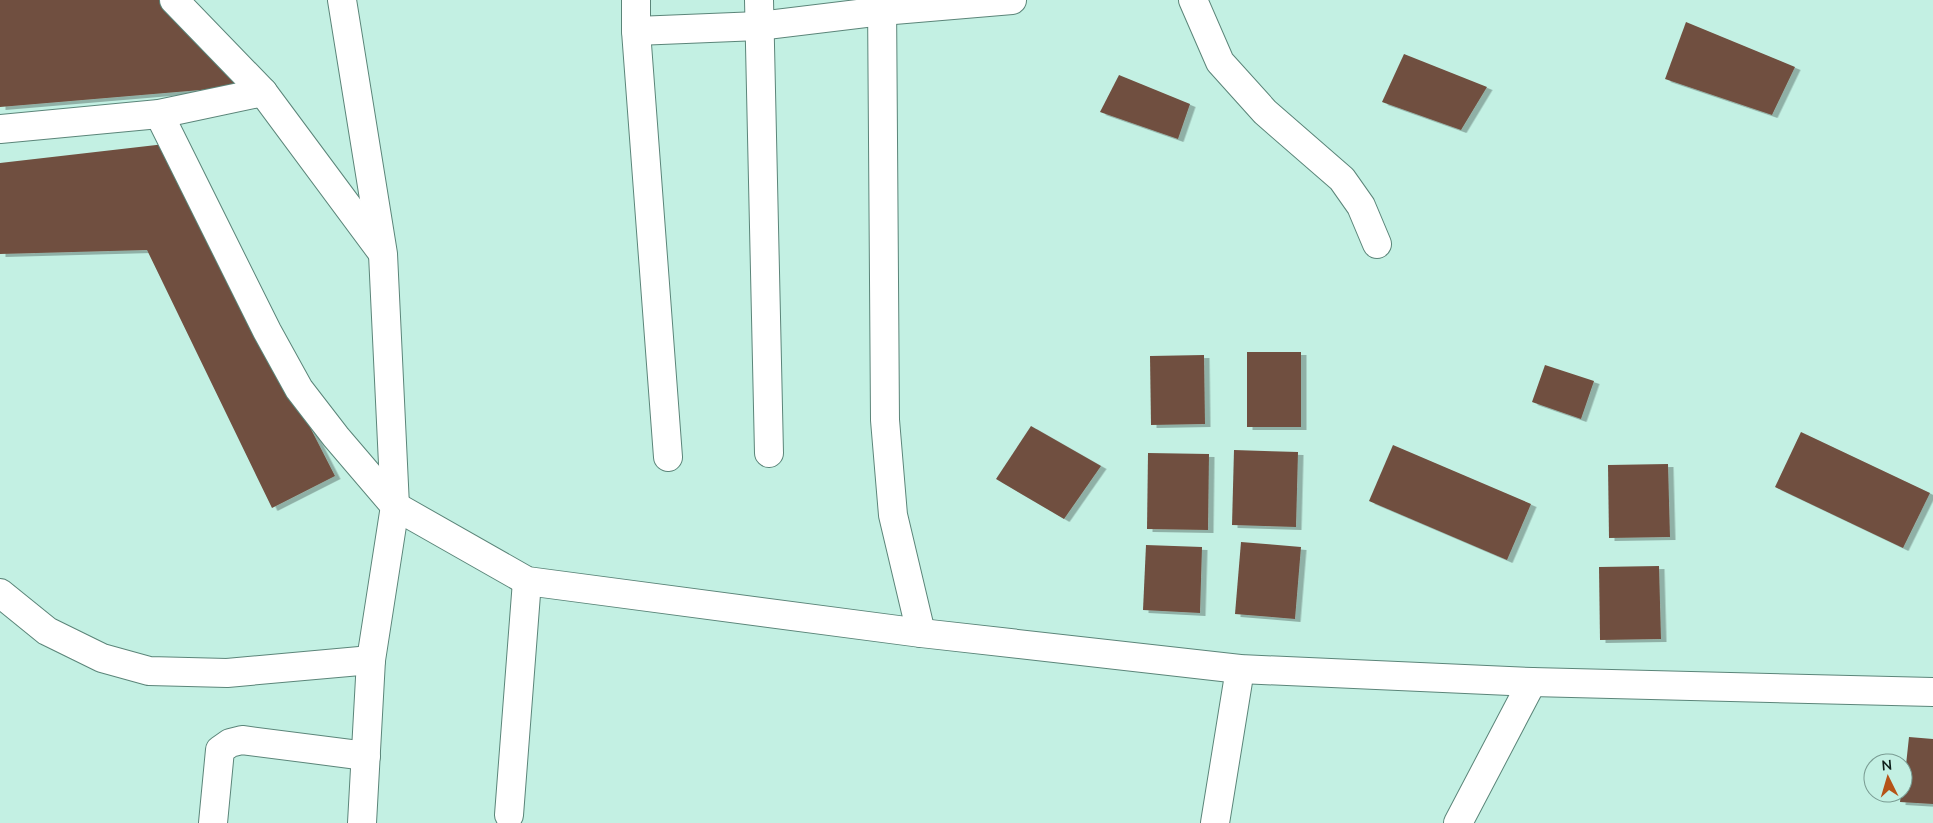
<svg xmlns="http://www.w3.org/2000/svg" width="1933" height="823" viewBox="0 0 1933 823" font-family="'Nunito Sans',sans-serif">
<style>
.building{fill:#705040;filter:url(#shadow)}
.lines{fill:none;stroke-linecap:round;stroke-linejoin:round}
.minor-casing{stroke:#5b8579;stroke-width:30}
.minor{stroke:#fff;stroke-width:28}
</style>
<defs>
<filter id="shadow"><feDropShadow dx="5.5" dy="3" stdDeviation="0" flood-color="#0004"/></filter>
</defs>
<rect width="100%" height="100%" fill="#c3f0e3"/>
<g class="building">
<polygon points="0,0 164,0 248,86 0,107"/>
<polygon points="1686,22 1795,67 1772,115 1665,79"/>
<polygon points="1404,54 1487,87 1461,130 1382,102"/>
<polygon points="1119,75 1190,104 1178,139 1100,112"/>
<polygon points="165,144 335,476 272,508 147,250 0,254 0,163"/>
<rect x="1247" y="352" width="54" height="75"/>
<polygon points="1204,355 1205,424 1151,425 1150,356"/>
<polygon points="1545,365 1594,381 1581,419 1532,402"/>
<polygon points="1031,426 1101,466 1064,519 996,479"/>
<polygon points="1801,432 1930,493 1903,548 1775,487"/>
<polygon points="1393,445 1531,504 1507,560 1369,501"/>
<polygon points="1234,450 1298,452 1296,527 1232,525"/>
<polygon points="1148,453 1209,454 1208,530 1147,529"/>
<polygon points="1668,464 1670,537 1609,538 1608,465"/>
<polygon points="1241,542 1301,547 1295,619 1235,614"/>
<polygon points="1146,545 1202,547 1200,613 1143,610"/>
<polygon points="1659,566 1661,639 1600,640 1599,567"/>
<polygon points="1909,737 1933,739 1933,804 1900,802 1901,793 1903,793"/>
</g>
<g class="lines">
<g class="minor-casing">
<g id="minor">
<polyline points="174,0 263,92 381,251"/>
<polyline points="342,0 383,254 395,506 371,660 362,823"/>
<polyline points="636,0 636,31 668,457"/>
<polyline points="759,0 769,453"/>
<polyline points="882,0 885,420 893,515 921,633"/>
<polyline points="1193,0 1220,62 1265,112 1342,179 1361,206 1377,244"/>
<polyline points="636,31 759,26 882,11 1012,0"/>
<polyline points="159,114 267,331 299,389 336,437 395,506 527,581 921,633 1240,669 1532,682 1933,692"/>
<polyline points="0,129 159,114 263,92"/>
<polyline points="0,593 47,631 102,658 149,671 227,673 371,660"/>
<polyline points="509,815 527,581"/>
<polyline points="213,823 220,750 230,743 242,740 366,756"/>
<polyline points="1215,823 1240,669"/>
<polyline points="1458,823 1532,682"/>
</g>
</g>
<use href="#minor" class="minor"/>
</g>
<g transform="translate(1888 778) rotate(355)"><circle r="24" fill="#c3f0e3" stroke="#7a9c93"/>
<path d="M0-4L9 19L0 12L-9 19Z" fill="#b55317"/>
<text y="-8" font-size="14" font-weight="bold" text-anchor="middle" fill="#0d1e1a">N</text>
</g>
</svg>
